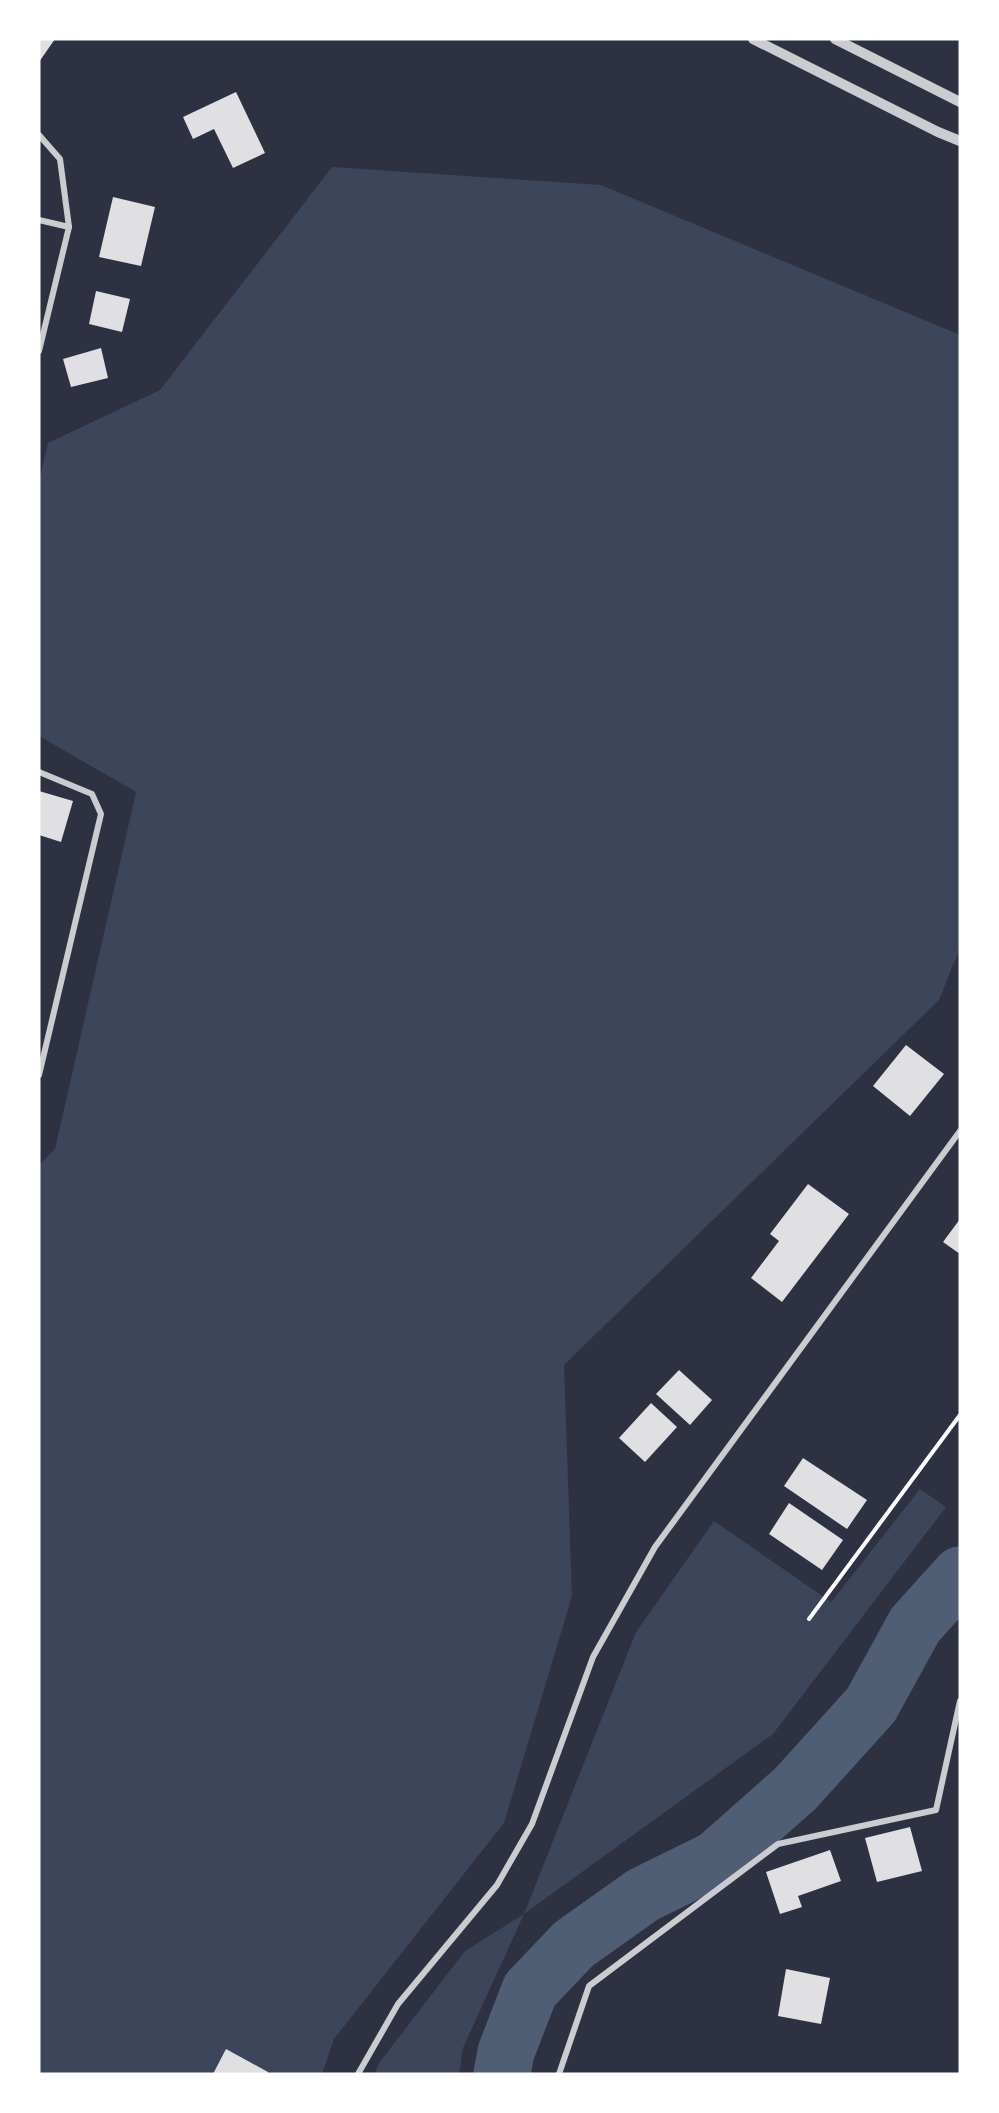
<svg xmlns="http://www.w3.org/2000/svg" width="999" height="2113" viewBox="0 0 999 2113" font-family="'Golos Text',sans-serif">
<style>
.green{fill:#3c4559}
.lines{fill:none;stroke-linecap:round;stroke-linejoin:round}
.river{stroke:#4f5d75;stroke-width:57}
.building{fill:#e0e0e3}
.path{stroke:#fff;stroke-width:4}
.minor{stroke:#caccd0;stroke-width:6}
.tertiary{stroke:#caccd0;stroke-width:10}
</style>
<rect width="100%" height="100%" fill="#2d3142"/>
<g class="green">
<polygon points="332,167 601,185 958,334 960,337 960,948 939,1000 564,1365 572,1596 504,1823 334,2039 322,2074 39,2074 39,1165 55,1149 136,792 39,736 39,481 48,443 160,390"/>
<polygon points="920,1489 946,1507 773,1734 524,1914 463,2048 459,2074 375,2074 379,2063 465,1951 524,1914 636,1632 714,1521 831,1602"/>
</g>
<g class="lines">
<polyline class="river" points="502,2074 506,2052 530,1990 574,1944 643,1895 716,1859 795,1789 871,1705 915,1625 960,1575"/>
</g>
<g class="building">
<polygon points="39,39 55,39 39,62"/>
<polygon points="236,92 265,153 233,168 214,129 193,139 183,117"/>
<polygon points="113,197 155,207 141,266 99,257"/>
<polygon points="96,291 130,299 122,332 89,324"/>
<polygon points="101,348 108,378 71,387 63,359"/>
<polygon points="39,791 73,801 61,842 39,835"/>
<polygon points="906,1045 944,1074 910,1116 873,1086"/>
<polygon points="808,1184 849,1214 782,1302 751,1278 779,1241 770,1234"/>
<polygon points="960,1219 960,1254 943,1242"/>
<polygon points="679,1370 712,1400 690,1425 656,1394"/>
<polygon points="651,1403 677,1427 645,1462 619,1438"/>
<polygon points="803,1458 867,1500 847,1529 784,1486"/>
<polygon points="789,1503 843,1540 822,1570 769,1534"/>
<polygon points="910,1827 922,1871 877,1882 865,1838"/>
<polygon points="830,1850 841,1881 798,1896 802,1907 780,1914 766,1872"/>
<polygon points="786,1969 830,1978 821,2024 778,2016"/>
<polygon points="226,2049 268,2072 267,2074 213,2074"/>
</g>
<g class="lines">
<polyline class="path" points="809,1619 960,1415"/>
<g class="minor">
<polyline points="39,135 60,159 69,227 39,351"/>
<polyline points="39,220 69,227"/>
<polyline points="39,772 92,794 101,814 39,1075"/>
<polyline points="358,2074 398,2004 497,1885 532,1824 593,1657 655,1547 960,1131"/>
<polyline points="559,2074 589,1986 778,1844 936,1810 960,1701"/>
</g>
<g class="tertiary">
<polyline points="753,39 938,132 960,141"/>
<polyline points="835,39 960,102"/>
</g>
</g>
<rect width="999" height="2113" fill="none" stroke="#ffffff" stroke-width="81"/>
</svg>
